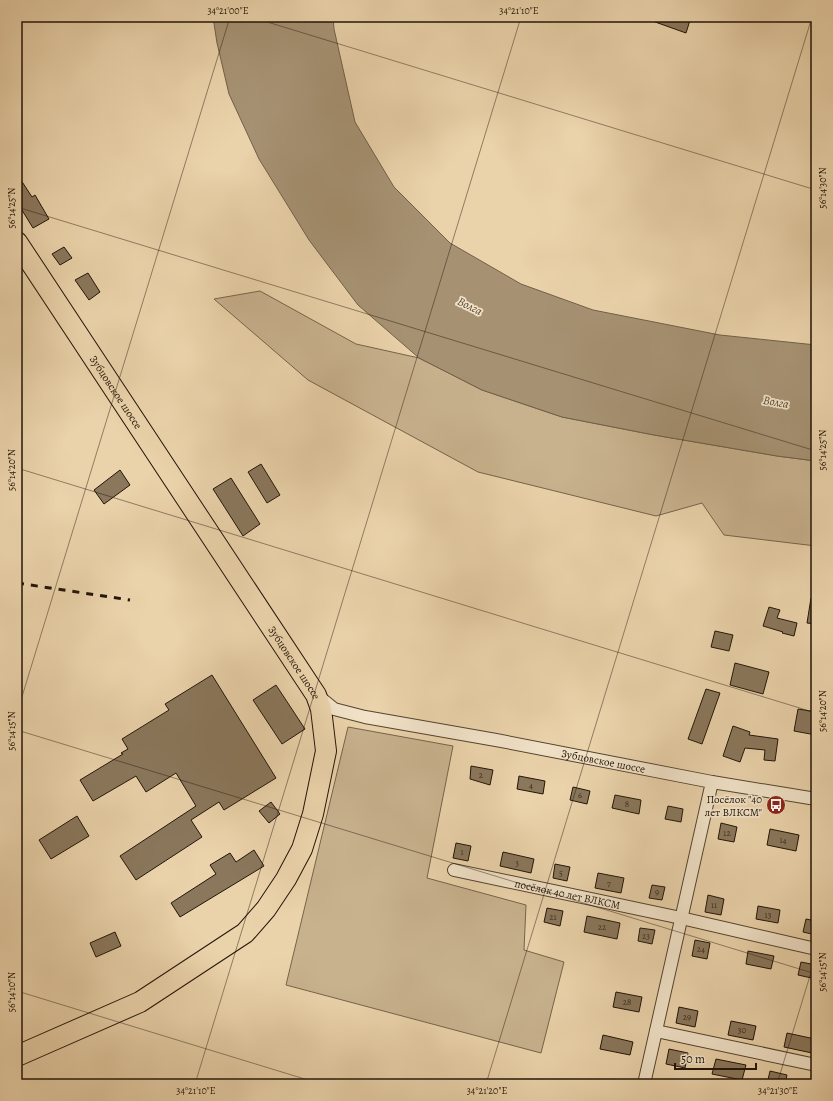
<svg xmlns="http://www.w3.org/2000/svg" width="833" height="1101" viewBox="0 0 833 1101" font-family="Alegreya,serif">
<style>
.green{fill:#c8b28e;stroke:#75644b}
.water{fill:#a69273;stroke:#716048}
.building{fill:#8a775c;stroke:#221508}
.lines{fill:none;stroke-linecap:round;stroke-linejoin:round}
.street-casing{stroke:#544430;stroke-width:14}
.primary-casing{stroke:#221508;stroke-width:22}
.street{stroke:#f1e2c8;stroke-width:12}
.primary{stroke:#ead2aa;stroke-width:20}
.rail{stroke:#221508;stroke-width:3;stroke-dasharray:7 7;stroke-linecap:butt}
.ticks{fill:none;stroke:#221508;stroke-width:1;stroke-opacity:0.45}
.labels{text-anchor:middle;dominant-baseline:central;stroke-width:3.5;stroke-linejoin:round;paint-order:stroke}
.number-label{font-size:9px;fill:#3c2e1d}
.street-label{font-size:11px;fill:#221508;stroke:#f1e2c8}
.poi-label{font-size:11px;fill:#221508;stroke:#f1e2c8;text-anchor:end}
.water-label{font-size:12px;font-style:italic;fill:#574733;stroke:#f1e2c8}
.neatline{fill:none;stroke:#221508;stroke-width:1.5}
.ticks-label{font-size:10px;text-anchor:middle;fill:#221508}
</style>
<rect width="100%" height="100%" fill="#ead2aa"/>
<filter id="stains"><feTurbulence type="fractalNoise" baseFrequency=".005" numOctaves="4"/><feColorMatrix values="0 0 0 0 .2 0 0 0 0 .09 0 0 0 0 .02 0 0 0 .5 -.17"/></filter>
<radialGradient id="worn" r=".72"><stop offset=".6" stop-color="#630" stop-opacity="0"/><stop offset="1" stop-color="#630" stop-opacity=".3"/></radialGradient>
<g class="green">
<polygon points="260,291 356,344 419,358 482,390 562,417 654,435 777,456 816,461 816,546 724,535 702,503 656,516 478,472 308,380 214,299"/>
<polygon points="348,727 453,746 427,878 526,905 524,950 564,962 541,1053 286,985"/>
</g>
<polygon class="water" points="213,17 333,17 334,29 355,122 394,187 450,243 521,284 593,310 720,335 816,345 816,461 777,456 654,435 562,417 482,390 419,358 358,305 309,240 259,159 229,94 217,43"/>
<g class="building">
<polygon points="644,17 691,17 686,33 644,18"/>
<polygon points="17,174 32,197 35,195 49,219 33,228 17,202"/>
<polygon points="64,247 72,258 60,265 52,254"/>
<polygon points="88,273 100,292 89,300 75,280"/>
<polygon points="261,464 280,495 267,503 248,472"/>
<polygon points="120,470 130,485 104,504 94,490"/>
<polygon points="231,478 260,524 243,536 213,489"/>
<polygon points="811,598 816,598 816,624 807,623"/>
<polygon points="769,607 780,610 777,618 797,623 794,636 782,633 783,632 763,626"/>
<polygon points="715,631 733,635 729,651 711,647"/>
<polygon points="735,663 769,672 763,694 730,685"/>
<polygon points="212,675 276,778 224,810 219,802 191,820 202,837 136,880 120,856 196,806 176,773 146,792 136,776 93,801 80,780 123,754 121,753 128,749 122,739 169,710 165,704"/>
<polygon points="276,685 305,729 282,744 253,700"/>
<polygon points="706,689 720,693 702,744 688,739"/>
<polygon points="798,709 816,712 816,735 794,731"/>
<polygon points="733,726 750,732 749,735 778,739 775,761 764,760 765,750 745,748 740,762 723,756"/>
<polygon points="471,766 493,770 490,785 470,779"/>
<polygon points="519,776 545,781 543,794 517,789"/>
<polygon points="573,787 590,791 587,804 570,800"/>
<polygon points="615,795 641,800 639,814 612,808"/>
<polygon points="271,802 280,814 269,823 259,811"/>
<polygon points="668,806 683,809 681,822 665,819"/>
<polygon points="77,816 89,836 51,859 39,840"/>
<polygon points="721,823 737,827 734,842 718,839"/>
<polygon points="770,829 799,835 796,851 767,845"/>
<polygon points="456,843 471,846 468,861 453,858"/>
<polygon points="254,850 264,866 180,917 171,903 216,874 210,865 230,853 236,862"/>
<polygon points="503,852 534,859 531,873 500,866"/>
<polygon points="555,864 570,867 567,881 553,878"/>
<polygon points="598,873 624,878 621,893 595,888"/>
<polygon points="652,885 665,887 662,900 649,898"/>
<polygon points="708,895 724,899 721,915 705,912"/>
<polygon points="758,906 780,910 778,923 756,919"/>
<polygon points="547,908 563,911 560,926 544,922"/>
<polygon points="587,916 620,923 617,939 584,932"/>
<polygon points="806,919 816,921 816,935 803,932"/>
<polygon points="640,928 655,930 652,944 638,941"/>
<polygon points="115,932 121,946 96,957 90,943"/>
<polygon points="695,940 710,943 707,959 692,956"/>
<polygon points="748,951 774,956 771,969 746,964"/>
<polygon points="801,962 816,965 816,979 798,975"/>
<polygon points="616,992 642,997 639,1012 613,1007"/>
<polygon points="679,1007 698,1011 695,1027 676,1023"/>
<polygon points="731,1021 756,1026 753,1040 728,1035"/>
<polygon points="787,1033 815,1039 812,1053 784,1047"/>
<polygon points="603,1035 633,1042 630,1055 600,1049"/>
<polygon points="669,1049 688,1053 685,1068 666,1064"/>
<polygon points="716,1059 746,1065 742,1080 712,1074"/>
<polygon points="770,1071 787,1075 785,1084 767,1084"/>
</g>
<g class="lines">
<g class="street-casing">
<g id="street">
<path id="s1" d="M318,696L334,709L365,717L496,740L712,782L816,799"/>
<path id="s2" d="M454,870L681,918L816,949"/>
<polyline points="656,1031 816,1065"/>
<polyline points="644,1084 712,782"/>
</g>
</g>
<g class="primary-casing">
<g id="primary">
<path id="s3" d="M17,242L316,695L321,709L326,751L313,814L302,849L286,879L266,909L245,933L140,1002L17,1056"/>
</g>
</g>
<use href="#street" class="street"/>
<use href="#primary" class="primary"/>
<polyline class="rail" points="17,583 130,600"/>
</g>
<path class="ticks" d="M251,17L816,190M17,207L816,451M17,468L816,713M17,713L230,17M17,730L816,974M17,991L321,1084M195,1084L521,17M486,1084L812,17M777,1084L816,956"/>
<defs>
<g id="bus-disc" transform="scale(1)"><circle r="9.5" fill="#8f2418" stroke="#f1e2c8"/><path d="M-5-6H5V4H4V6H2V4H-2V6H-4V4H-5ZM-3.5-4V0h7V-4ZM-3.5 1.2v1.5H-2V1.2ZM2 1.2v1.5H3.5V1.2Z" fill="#fff"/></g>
</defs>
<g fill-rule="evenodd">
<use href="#bus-disc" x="776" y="805"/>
</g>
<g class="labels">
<g class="number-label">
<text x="481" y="775">2</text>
<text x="531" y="785">4</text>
<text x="580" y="795">6</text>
<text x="627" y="804">8</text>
<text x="727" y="833">12</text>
<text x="783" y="840">14</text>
<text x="462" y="852">1</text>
<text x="517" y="863">3</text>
<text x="561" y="873">5</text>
<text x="609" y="883">7</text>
<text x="657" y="892">9</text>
<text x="714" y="905">11</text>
<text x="768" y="915">13</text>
<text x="553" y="917">21</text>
<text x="602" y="927">22</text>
<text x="646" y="936">23</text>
<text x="701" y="949">24</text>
<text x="627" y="1002">28</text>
<text x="687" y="1017">29</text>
<text x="742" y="1030">30</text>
</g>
<g class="street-label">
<text stroke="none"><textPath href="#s3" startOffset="180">Зубцовское шоссе</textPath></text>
<text stroke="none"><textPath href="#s3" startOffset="504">Зубцовское шоссе</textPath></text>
<text stroke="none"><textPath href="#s1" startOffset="295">Зубцовское шоссе</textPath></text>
<text stroke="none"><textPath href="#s2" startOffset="116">посёлок 40 лет ВЛКСМ</textPath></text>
</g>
<g class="poi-label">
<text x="762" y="799">Посёлок "40<tspan x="762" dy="13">лет ВЛКСМ"</tspan></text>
</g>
<g class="water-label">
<text transform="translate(470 306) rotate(27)">Волга</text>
<text transform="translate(776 402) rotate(10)">Волга</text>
</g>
</g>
<rect width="833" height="1101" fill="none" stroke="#ead2aa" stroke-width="44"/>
<path d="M675 1063v6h81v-6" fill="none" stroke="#221508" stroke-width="2"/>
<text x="681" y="1063" font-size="12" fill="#221508" stroke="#f1e2c8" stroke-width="3" paint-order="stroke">50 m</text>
<rect x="22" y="22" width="789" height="1057" class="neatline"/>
<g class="ticks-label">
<text x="228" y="14">34°21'00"E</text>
<text x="519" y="14">34°21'10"E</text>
<text transform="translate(822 188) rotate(-90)" y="4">56°14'30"N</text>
<text transform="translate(11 208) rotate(-90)" y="4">56°14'25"N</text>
<text transform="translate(822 450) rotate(-90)" y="4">56°14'25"N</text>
<text transform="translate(11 470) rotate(-90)" y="4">56°14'20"N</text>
<text transform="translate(822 711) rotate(-90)" y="4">56°14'20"N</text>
<text transform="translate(11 731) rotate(-90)" y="4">56°14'15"N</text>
<text transform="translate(822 972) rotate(-90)" y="4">56°14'15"N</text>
<text transform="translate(11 992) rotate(-90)" y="4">56°14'10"N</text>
<text x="196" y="1094">34°21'10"E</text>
<text x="487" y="1094">34°21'20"E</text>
<text x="778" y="1094">34°21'30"E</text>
</g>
<rect width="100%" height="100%" filter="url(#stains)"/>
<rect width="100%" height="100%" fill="url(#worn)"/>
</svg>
